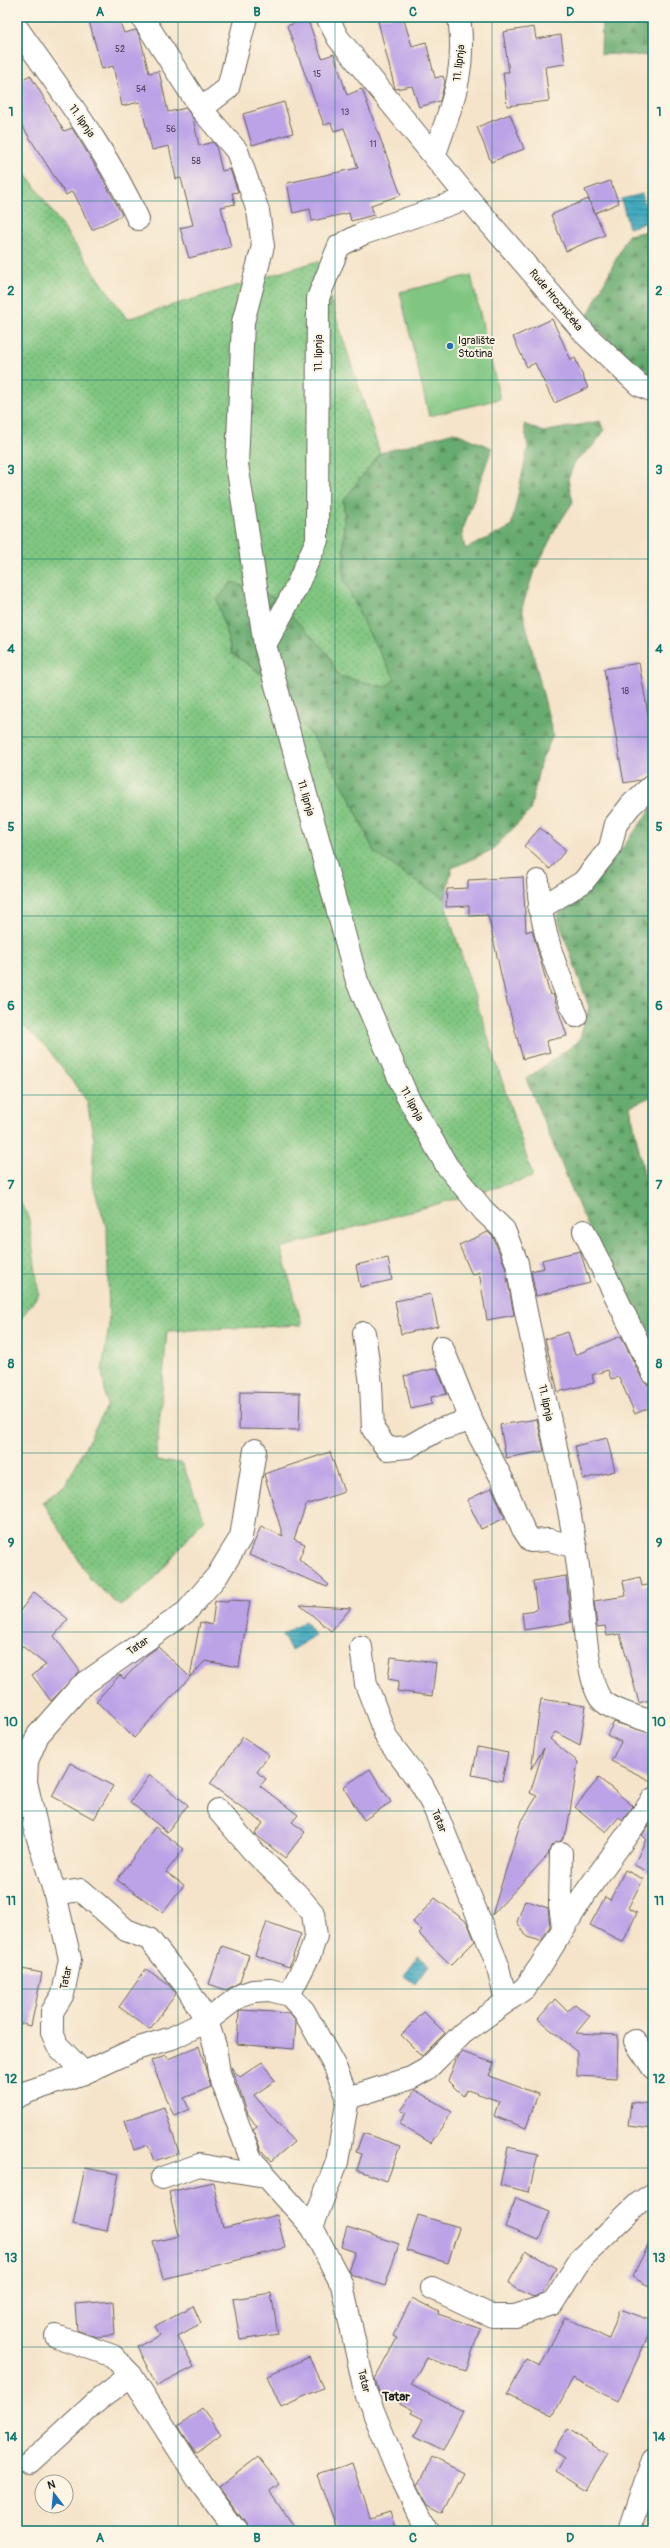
<svg xmlns="http://www.w3.org/2000/svg" width="670" height="2548" viewBox="0 0 670 2548" font-family="Pangolin,sans-serif">
<style>
.grass{fill:url(#grass-dots);stroke:#4e714e}
.forest{fill:url(#forest-firs);stroke:#426446}
.pitch{fill:#80c681;stroke:#4e714e}
.water{fill:url(#water-rules);stroke:#2e636e}
.building{fill:#bca3e7}
.lines{fill:none;stroke-linecap:round;stroke-linejoin:round}
.minor-casing{stroke:#686259;stroke-width:24}
.minor{stroke:#fff;stroke-width:22}
.grid{fill:none;stroke:#0f766e;stroke-width:1;stroke-opacity:0.55}
.poi-dot{fill:#1f6fb2;stroke:#fcf5e5;stroke-width:1.5}
.labels{text-anchor:middle;dominant-baseline:central;stroke-width:4;stroke-linejoin:round;paint-order:stroke}
.number-label{font-size:9px;fill:#443e4f}
.street-label{font-size:11px;fill:#1c1c1c;stroke:#fcf5e5}
.poi-label{font-size:11px;fill:#1c1c1c;stroke:#fcf5e5;text-anchor:start}
.quarter-label{font-size:13px;font-weight:bold;fill:#1c1c1c;stroke:#fcf5e5}
.neatline{fill:none;stroke:#0f766e;stroke-width:1.5}
.grid-label{font-size:13px;text-anchor:middle;font-weight:bold;fill:#0f766e}
</style>
<defs>
<pattern id="grass-dots" width="8" height="8" patternUnits="userSpaceOnUse"><rect width="8" height="8" fill="#80c681"/><path d="M2 2h.1M6 6h.1" fill="none" stroke="#68a069" stroke-width="1.8" stroke-linecap="round"/></pattern>
<pattern id="forest-firs" width="22" height="20" patternUnits="userSpaceOnUse"><rect width="22" height="20" fill="#68ab6f"/><path d="M5 1l3.5 6h-7zM16 11l3.5 6h-7z" fill="#558a5a"/></pattern>
<pattern id="water-rules" width="6" height="5" patternUnits="userSpaceOnUse"><rect width="6" height="5" fill="#3faabf"/><path d="M0 2.5h6" fill="none" stroke="#348a9a"/></pattern>
</defs>
<rect width="100%" height="100%" fill="#fcf5e5"/>
<filter id="ink" filterUnits="userSpaceOnUse"><feTurbulence type="fractalNoise" baseFrequency=".025" numOctaves="2"/><feDisplacementMap in="SourceGraphic" scale="8" xChannelSelector="R" yChannelSelector="G"/><feConvolveMatrix kernelMatrix="1 2 1 2 8 2 1 2 1" color-interpolation-filters="sRGB"/></filter>
<filter id="wash" filterUnits="userSpaceOnUse"><feTurbulence type="fractalNoise" baseFrequency=".012" numOctaves="4" result="noise"/><feDisplacementMap in="SourceGraphic" scale="16" xChannelSelector="R" yChannelSelector="G"/><feGaussianBlur stdDeviation="0.9" result="paint"/><feColorMatrix in="noise" values="0 0 0 0 0 0 0 0 0 0 0 0 0 0 0 0 0 1.4 0 .05"/><feComposite in="paint" operator="in"/></filter>
<g filter="url(#wash)">
<rect width="100%" height="100%" fill="#f5e4ca"/>
<g class="grass">
<polygon points="17,161 127,319 318,261 380,453 344,500 344,579 365,626 395,679 385,687 338,676 327,652 232,582 217,600 232,654 266,677 312,736 348,794 374,852 410,878 446,899 446,907 533,1177 281,1248 302,1325 167,1331 156,1461 182,1463 204,1519 149,1585 120,1606 91,1580 43,1502 66,1484 107,1405 102,1371 109,1325 107,1229 92,1182 94,1140 87,1101 48,1049 17,1020"/>
<polygon points="17,1199 28,1214 39,1294 17,1324"/>
</g>
<g class="forest">
<polygon points="602,17 653,17 653,56 601,54"/>
<polygon points="653,230 653,372 647,377 586,319 628,235"/>
<polygon points="600,421 604,431 592,447 575,461 568,480 573,502 556,528 533,574 522,608 553,735 540,764 530,811 492,850 452,868 447,889 446,899 410,878 374,852 348,794 312,736 267,677 232,654 217,600 232,582 273,597 327,652 338,676 385,687 395,679 365,626 344,579 344,500 380,453 454,432 492,448 462,532 465,549 511,527 528,447 524,424 543,432"/>
<polygon points="651,809 653,810 653,1096 630,1106 653,1218 653,1362 579,1207 526,1079 579,1041 589,1007 557,916 620,851"/>
</g>
<polygon class="pitch" points="471,275 500,399 429,416 400,292"/>
<g class="water">
<polygon points="642,194 649,222 629,228 621,199"/>
<polygon points="305,1621 315,1636 291,1650 282,1635"/>
<polygon points="418,1957 429,1965 415,1984 404,1976"/>
</g>
<g id="blocks">
<g class="building">
<polygon points="88,17 118,17 124,33 136,30 140,37 149,73 159,71 168,112 186,108 193,118 199,146 213,142 216,146 222,171 230,169 238,192 232,193 235,204 221,207 231,247 189,258 180,228 193,225 181,178 176,179 169,146 152,150 140,102 122,106 113,66 102,69"/>
<polygon points="377,17 403,17 412,46 426,42 435,78 443,76 445,82 440,101 419,107 412,86 395,89"/>
<polygon points="307,18 322,58 334,54 347,95 362,89 401,195 371,205 374,215 351,221 349,213 312,221 310,209 293,213 287,183 358,168 344,128 334,131 331,123 324,125 287,26"/>
<polygon points="534,27 536,39 561,35 565,64 545,67 549,101 507,106 503,72 509,72 503,32"/>
<polygon points="30,75 64,131 72,128 101,175 122,215 92,230 73,191 66,195 17,118 17,83"/>
<polygon points="284,102 293,133 252,145 243,114"/>
<polygon points="510,114 524,149 491,162 477,127"/>
<polygon points="610,181 619,203 595,213 585,190"/>
<polygon points="588,199 605,235 566,251 551,215"/>
<polygon points="552,319 571,360 575,358 588,388 554,403 535,363 527,367 513,337"/>
<polygon points="639,663 653,742 653,773 640,780 624,783 604,669"/>
<polygon points="540,828 566,850 550,869 524,846"/>
<polygon points="523,877 526,932 532,930 550,995 553,994 567,1036 546,1041 550,1052 523,1059 507,1002 488,915 469,916 469,906 446,907 447,889 468,888 468,880"/>
<polygon points="488,1232 493,1237 505,1266 514,1315 487,1320 479,1272 472,1275 459,1245"/>
<polygon points="580,1251 590,1283 536,1296 531,1271 544,1268 542,1260"/>
<polygon points="388,1258 392,1280 360,1287 356,1265"/>
<polygon points="431,1294 438,1326 401,1334 395,1301"/>
<polygon points="568,1332 575,1355 621,1336 642,1379 646,1384 653,1385 653,1406 635,1414 619,1377 611,1379 608,1370 592,1375 594,1383 558,1392 545,1339"/>
<polygon points="437,1368 447,1394 431,1397 432,1404 411,1409 404,1376"/>
<polygon points="240,1392 300,1393 299,1430 239,1429"/>
<polygon points="537,1419 544,1451 506,1458 500,1425"/>
<polygon points="607,1438 615,1471 583,1479 575,1446"/>
<polygon points="330,1452 344,1492 306,1505 294,1539 305,1544 299,1559 329,1585 327,1587 249,1555 261,1526 283,1536 264,1474"/>
<polygon points="492,1488 505,1518 481,1529 467,1500"/>
<polygon points="566,1576 571,1622 524,1630 522,1612 537,1610 533,1581"/>
<polygon points="640,1577 642,1586 653,1584 653,1699 639,1703 620,1634 607,1636 605,1626 597,1627 594,1601 626,1596 623,1581"/>
<polygon points="34,1592 68,1619 54,1636 80,1671 51,1701 32,1675 46,1665 17,1642 17,1615"/>
<polygon points="228,1600 250,1601 239,1667 205,1661 134,1738 96,1701 120,1675 124,1679 147,1655 158,1647 190,1677 200,1622 212,1625 215,1601 228,1602"/>
<polygon points="300,1605 351,1608 331,1631"/>
<polygon points="391,1657 436,1663 432,1696 397,1691 399,1681 388,1679"/>
<polygon points="541,1699 586,1706 580,1745 555,1732 550,1739 578,1762 567,1830 561,1841 551,1846 548,1855 492,1915 520,1824 537,1796 530,1793 544,1748 531,1769"/>
<polygon points="614,1722 653,1734 653,1782 611,1761 621,1742 607,1735"/>
<polygon points="243,1737 269,1755 257,1772 266,1779 260,1786 298,1815 292,1822 305,1832 285,1858 255,1834 263,1823 210,1784"/>
<polygon points="478,1747 508,1753 502,1781 472,1775"/>
<polygon points="70,1763 113,1786 94,1819 52,1796"/>
<polygon points="370,1769 391,1802 364,1820 343,1787"/>
<polygon points="150,1775 188,1805 167,1832 130,1802"/>
<polygon points="599,1778 633,1806 623,1820 619,1817 606,1832 575,1807"/>
<polygon points="652,1822 653,1822 653,1874 634,1865 646,1839 642,1835"/>
<polygon points="155,1827 184,1849 166,1872 184,1885 163,1913 117,1880"/>
<polygon points="625,1870 643,1879 628,1908 637,1913 623,1942 590,1925 605,1897 610,1900"/>
<polygon points="435,1898 467,1922 475,1941 451,1965 419,1934 422,1931 413,1922"/>
<polygon points="525,1900 548,1908 550,1926 541,1941 527,1937 517,1922"/>
<polygon points="267,1922 301,1934 289,1967 255,1955"/>
<polygon points="222,1946 249,1955 240,1982 226,1990 209,1984"/>
<polygon points="17,1968 42,1973 31,2026 17,2023"/>
<polygon points="146,1969 169,1985 176,1994 150,2029 119,2007"/>
<polygon points="555,1999 567,2011 575,2004 590,2016 576,2033 618,2035 617,2078 577,2076 577,2052 538,2019"/>
<polygon points="242,2010 289,2013 296,2022 294,2049 237,2044 239,2012"/>
<polygon points="424,2012 445,2033 422,2056 401,2035"/>
<polygon points="199,2046 211,2087 184,2098 189,2109 174,2116 151,2061 166,2055 168,2059"/>
<polygon points="462,2052 494,2063 489,2076 538,2094 526,2128 494,2116 499,2101 467,2090 463,2096 448,2081 457,2057"/>
<polygon points="262,2062 275,2081 254,2095 294,2142 271,2161 261,2150 253,2130 257,2127 248,2114 231,2067 240,2077"/>
<polygon points="415,2090 452,2112 431,2143 399,2124 406,2113 401,2111"/>
<polygon points="631,2102 653,2104 653,2129 628,2126"/>
<polygon points="164,2107 179,2153 154,2161 148,2145 134,2150 124,2121"/>
<polygon points="363,2133 400,2146 387,2181 357,2170 362,2154 356,2152"/>
<polygon points="508,2147 538,2154 529,2192 500,2185"/>
<polygon points="85,2168 119,2174 107,2231 73,2224"/>
<polygon points="213,2182 223,2228 277,2215 285,2248 163,2279 153,2242 179,2236 169,2192"/>
<polygon points="516,2198 550,2211 539,2240 505,2227"/>
<polygon points="418,2215 459,2227 448,2263 407,2251"/>
<polygon points="347,2227 399,2244 385,2286 350,2274 348,2270 355,2252 341,2247"/>
<polygon points="653,2236 653,2288 632,2277"/>
<polygon points="526,2251 556,2268 542,2294 533,2297 508,2284"/>
<polygon points="271,2293 278,2334 240,2340 233,2299"/>
<polygon points="412,2298 439,2312 438,2314 480,2328 466,2371 426,2358 411,2385 463,2411 443,2451 414,2437 423,2419 411,2413 413,2410 379,2392 375,2379 397,2338 393,2336"/>
<polygon points="113,2301 115,2335 96,2337 77,2330 75,2304"/>
<polygon points="193,2306 201,2323 178,2336 194,2367 157,2386 137,2347 160,2335 155,2326"/>
<polygon points="620,2309 653,2321 653,2326 618,2401 573,2378 553,2416 508,2394 526,2359 540,2366 565,2317 609,2339"/>
<polygon points="309,2357 323,2388 281,2407 267,2376"/>
<polygon points="202,2408 221,2434 196,2453 178,2426"/>
<polygon points="567,2429 608,2454 586,2490 556,2471 564,2458 553,2451"/>
<polygon points="258,2457 279,2484 270,2491 296,2531 248,2531 246,2524 219,2487"/>
<polygon points="432,2457 464,2473 443,2513 428,2505 418,2484"/>
<polygon points="352,2463 370,2518 390,2512 396,2531 338,2531 317,2475"/>
</g>
</g>
</g>
<g filter="url(#ink)">
<use href="#blocks" fill-opacity="0" stroke="#686259" stroke-width="1"/>
<g class="lines">
<g class="minor-casing">
<g id="minor">
<path d="M142,17L201,109L237,151L258,211L263,246L243,322L237,464L265,645L357,981L407,1096L447,1166L484,1211L504,1230L517,1263C534,1370 568,1475 580,1583C583,1607 587,1683 601,1699C611,1711 638,1717 653,1722"/>
<polyline points="327,17 338,38 468,198 587,336 639,385 653,391"/>
<path d="M17,28C60,90 107,150 138,219"/>
<polyline points="201,109 228,88 246,17"/>
<path d="M435,154C452,103 467,72 459,17"/>
<polyline points="265,645 296,588 317,540 318,298 339,246 362,234 468,198"/>
<path d="M538,881C540,930 557,972 576,1016"/>
<polyline points="539,909 583,882 610,848 616,824 631,805 653,785"/>
<polyline points="584,1231 653,1373"/>
<polyline points="364,1333 371,1384 373,1429 387,1449 408,1447 438,1430 471,1420"/>
<polyline points="442,1347 471,1420 502,1479 523,1529 531,1541 549,1540 576,1547"/>
<polyline points="361,1647 366,1684 387,1739 422,1785 435,1810 497,1963 506,2001"/>
<polyline points="218,1810 253,1851 295,1892 313,1913 316,1936 310,1954 289,1995"/>
<polyline points="34,1825 55,1894 70,1959 63,1994 52,2012 52,2032 57,2045 84,2073"/>
<polyline points="39,1838 26,1782 27,1761 38,1735 81,1686 186,1612 217,1576 241,1537 255,1450"/>
<polyline points="561,1853 560,1905 563,1927"/>
<polyline points="55,1894 81,1890 126,1930 149,1939 186,1986 207,2021 215,2046 219,2073 251,2159 312,2227 342,2285 365,2391 399,2474 427,2531"/>
<polyline points="635,2041 653,2068"/>
<polyline points="17,2097 27,2092 84,2073 136,2049 172,2038 207,2021 241,1995 253,1991 270,1990 289,1995 304,2011 334,2065 348,2098 337,2162 312,2227"/>
<polyline points="348,2098 411,2078 427,2069 463,2033 525,1988 541,1965 586,1892 653,1799"/>
<polyline points="162,2178 199,2165 265,2176"/>
<polyline points="432,2288 492,2316 515,2316 552,2304 580,2260 639,2203 653,2194"/>
<polyline points="56,2336 113,2356 131,2375 199,2481 236,2531"/>
<polyline points="31,2462 96,2402 131,2375"/>
<polyline points="629,2531 653,2459"/>
</g>
</g>
<use href="#minor" class="minor"/>
</g>
</g>
<path class="grid" d="M178,17V2531M335,17V2531M492,17V2531M17,201H653M17,380H653M17,559H653M17,737H653M17,916H653M17,1095H653M17,1274H653M17,1453H653M17,1632H653M17,1811H653M17,1989H653M17,2168H653M17,2347H653"/>
<circle class="poi-dot" cx="450" cy="346" r="4"/>
<g class="labels">
<g class="number-label">
<text x="120" y="49">52</text>
<text x="317" y="74">15</text>
<text x="141" y="89">54</text>
<text x="345" y="112">13</text>
<text x="171" y="129">56</text>
<text x="373" y="144">11</text>
<text x="196" y="161">58</text>
<text x="625" y="691">18</text>
</g>
<g class="street-label">
<text transform="translate(459 63) rotate(-83)">11. lipnja</text>
<text transform="translate(82 121) rotate(55)">11. lipnja</text>
<text transform="translate(556 300) rotate(50)">Rude Hrozničeka</text>
<text transform="translate(318 353) rotate(-90)">11. lipnja</text>
<text transform="translate(306 798) rotate(74)">11. lipnja</text>
<text transform="translate(412 1104) rotate(62)">11. lipnja</text>
<text transform="translate(546 1403) rotate(78)">11. lipnja</text>
<text transform="translate(138 1646) rotate(-35)">Tatar</text>
<text transform="translate(439 1821) rotate(68)">Tatar</text>
<text transform="translate(66 1978) rotate(-78)">Tatar</text>
<text transform="translate(364 2381) rotate(76)">Tatar</text>
</g>
<g class="poi-label">
<text x="458" y="340">Igralište<tspan x="458" dy="13">Stotina</tspan></text>
</g>
<g class="quarter-label">
<text x="396" y="2397">Tatar</text>
</g>
</g>
<rect width="670" height="2548" fill="none" stroke="#fcf5e5" stroke-width="44"/>
<g transform="translate(54 2494) rotate(344)"><circle r="19" fill="#fcf5e5" stroke="#a29e95"/>
<path d="M0-3L7 15L0 10L-7 15Z" fill="#1f6fb2"/>
<text y="-6" font-size="11" font-weight="bold" text-anchor="middle" fill="#1c1c1c">N</text>
</g>
<rect x="22" y="22" width="626" height="2504" class="neatline"/>
<g class="grid-label">
<text x="100" y="16">A</text>
<text x="257" y="16">B</text>
<text x="413" y="16">C</text>
<text x="570" y="16">D</text>
<text x="11" y="116">1</text>
<text x="659" y="116">1</text>
<text x="11" y="295">2</text>
<text x="659" y="295">2</text>
<text x="11" y="474">3</text>
<text x="659" y="474">3</text>
<text x="11" y="653">4</text>
<text x="659" y="653">4</text>
<text x="11" y="831">5</text>
<text x="659" y="831">5</text>
<text x="11" y="1010">6</text>
<text x="659" y="1010">6</text>
<text x="11" y="1189">7</text>
<text x="659" y="1189">7</text>
<text x="11" y="1368">8</text>
<text x="659" y="1368">8</text>
<text x="11" y="1547">9</text>
<text x="659" y="1547">9</text>
<text x="11" y="1726">10</text>
<text x="659" y="1726">10</text>
<text x="11" y="1905">11</text>
<text x="659" y="1905">11</text>
<text x="11" y="2083">12</text>
<text x="659" y="2083">12</text>
<text x="11" y="2262">13</text>
<text x="659" y="2262">13</text>
<text x="11" y="2441">14</text>
<text x="659" y="2441">14</text>
<text x="100" y="2542">A</text>
<text x="257" y="2542">B</text>
<text x="413" y="2542">C</text>
<text x="570" y="2542">D</text>
</g>
</svg>
